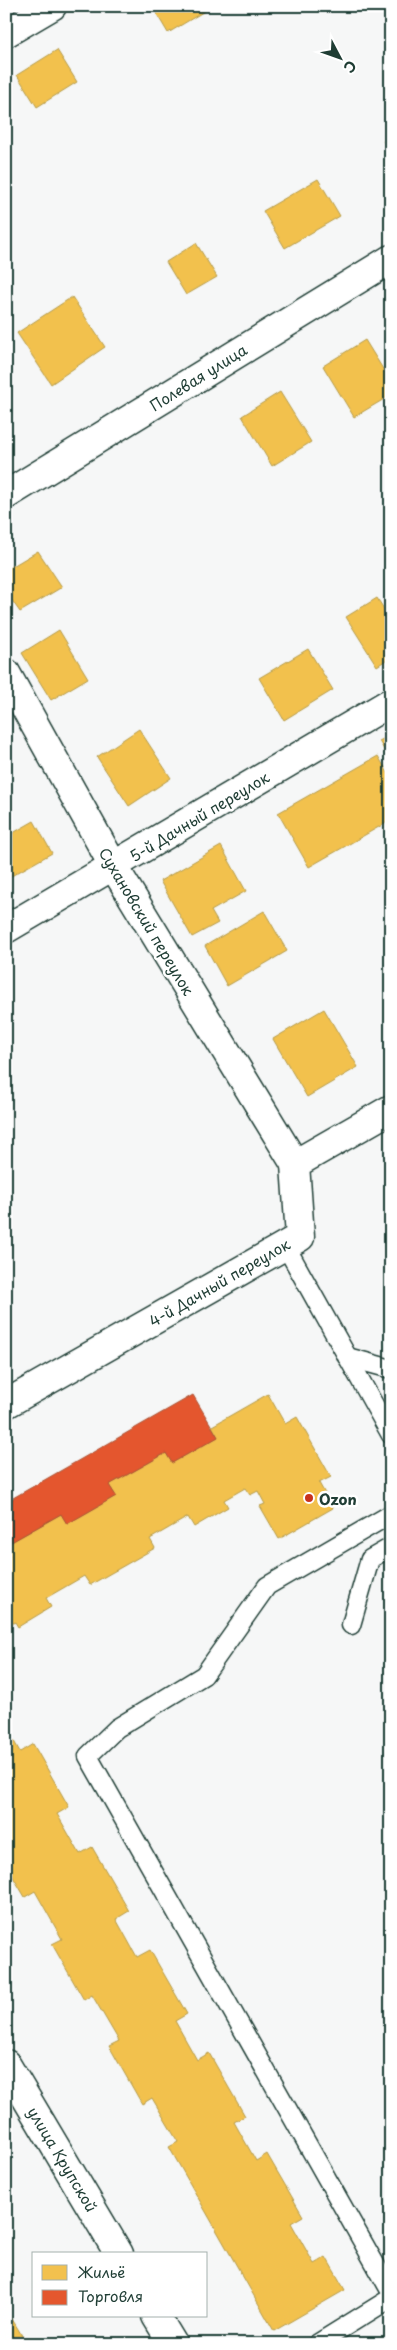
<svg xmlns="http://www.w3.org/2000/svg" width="397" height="2350" viewBox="0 0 397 2350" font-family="'Playpen Sans',sans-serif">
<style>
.homes{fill:#f2c14e;stroke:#b39946}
.shops{fill:#e4572e;stroke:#a94f30}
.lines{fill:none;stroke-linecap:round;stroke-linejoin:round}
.service-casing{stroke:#1f3d34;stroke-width:21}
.minor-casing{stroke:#1f3d34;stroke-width:31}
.service{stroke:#fff;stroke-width:18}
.minor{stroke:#fff;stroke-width:28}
.poi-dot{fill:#c8321e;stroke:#fff;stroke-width:2}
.labels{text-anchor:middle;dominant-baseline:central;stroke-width:5;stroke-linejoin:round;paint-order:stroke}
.street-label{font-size:15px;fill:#1f3d34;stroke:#fff}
.poi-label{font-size:15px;font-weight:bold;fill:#1f3d34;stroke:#fff;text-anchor:start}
</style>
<rect width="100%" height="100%" fill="#f6f7f7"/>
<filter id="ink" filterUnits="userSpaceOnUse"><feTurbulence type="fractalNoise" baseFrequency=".02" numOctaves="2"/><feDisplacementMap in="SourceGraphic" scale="10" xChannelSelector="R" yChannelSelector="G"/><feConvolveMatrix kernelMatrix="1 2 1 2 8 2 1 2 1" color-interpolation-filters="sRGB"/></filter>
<g filter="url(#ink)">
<g class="homes">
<polygon points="152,6 213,6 168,33"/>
<polygon points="57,50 77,82 37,107 17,75"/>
<polygon points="391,136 391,154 383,141"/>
<polygon points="318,179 340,216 285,248 263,211"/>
<polygon points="196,243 217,277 186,295 166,262"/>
<polygon points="72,297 105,347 51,384 17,333"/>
<polygon points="365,340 391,382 391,395 354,417 323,366"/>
<polygon points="280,392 311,442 272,466 242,416"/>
<polygon points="38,551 62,587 20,612 6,592 6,570"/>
<polygon points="377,598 391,620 391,657 377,666 346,617"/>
<polygon points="59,630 88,678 51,700 22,653"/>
<polygon points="308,649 333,690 284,720 259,678"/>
<polygon points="139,729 171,778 129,806 97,757"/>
<polygon points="391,735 391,762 379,741"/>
<polygon points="378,756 391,778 391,820 309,867 278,813"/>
<polygon points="34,821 52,853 6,879 6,837"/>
<polygon points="221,846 246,891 211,911 218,923 192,937 160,881"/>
<polygon points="264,911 287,951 227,986 205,946"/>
<polygon points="324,1009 358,1067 307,1097 273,1039"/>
<polygon points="268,1394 285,1424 297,1417 331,1477 319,1483 333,1508 279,1539 260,1506 265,1504 258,1491 250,1495 245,1488 224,1500 228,1507 194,1527 188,1517 150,1539 155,1548 90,1585 84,1576 46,1598 51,1607 18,1627 15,1622 6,1627 6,1559 10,1557 6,1551 6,1545 61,1514 67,1524 116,1496 109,1485 166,1453 172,1463 218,1437 212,1426"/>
<polygon points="6,1698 12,1707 6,1710"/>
<polygon points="6,1727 20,1752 33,1744 69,1807 57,1814 80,1854 92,1847 129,1911 116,1919 137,1957 150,1950 187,2014 175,2021 197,2060 209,2053 245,2116 234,2122 256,2161 267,2154 303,2216 291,2223 314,2264 326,2257 345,2290 274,2331 169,2147 178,2142 152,2098 142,2104 109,2046 119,2041 92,1995 84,2000 52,1944 62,1939 35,1891 25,1897 6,1865"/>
<polygon points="6,2309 27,2344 6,2344"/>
</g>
<polygon class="shops" points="193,1395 218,1437 172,1463 166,1453 109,1485 116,1496 67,1524 61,1514 6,1545 6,1502"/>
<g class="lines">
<g class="service-casing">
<g id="service">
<polyline points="285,1245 391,1435"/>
<polyline points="347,1357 391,1369"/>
<polyline points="391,1514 267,1586 204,1675 117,1728 88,1756 391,2292"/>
<polyline points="351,1625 370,1559 391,1547"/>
<polyline points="317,2344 391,2298"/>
</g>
</g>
<g class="minor-casing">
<g id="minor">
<polyline points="6,33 52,6"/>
<polyline points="6,495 391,259"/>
<polyline points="6,673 114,867 295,1164"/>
<polyline points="6,929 391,702"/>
<polyline points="6,1404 300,1237 295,1164 391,1109"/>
<polyline points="6,2064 119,2254"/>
<polyline points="156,2316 173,2344"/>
</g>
</g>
<use href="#service" class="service"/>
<use href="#minor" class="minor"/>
</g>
</g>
<circle class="poi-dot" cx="309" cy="1498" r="5"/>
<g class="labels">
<g class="street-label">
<text transform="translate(198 377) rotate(-32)">Полевая улица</text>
<text transform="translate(199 816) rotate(-31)">5-й Дачный переулок</text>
<text transform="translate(147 921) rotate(59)">Сухановский переулок</text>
<text transform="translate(219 1282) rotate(-30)">4-й Дачный переулок</text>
<text transform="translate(63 2159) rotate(59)">улица Крупской</text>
</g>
<g class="poi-label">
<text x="319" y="1498">Ozon</text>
</g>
</g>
<rect width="397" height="2350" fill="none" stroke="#fff" stroke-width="25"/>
<rect x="12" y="12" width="372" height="2325" fill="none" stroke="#1f3d34" stroke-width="2" filter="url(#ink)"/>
<rect x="32" y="2252" width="175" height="65" fill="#ffffff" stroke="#a5b1ae"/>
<rect x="42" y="2265" width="25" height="15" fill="#f2c14e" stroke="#a5b1ae"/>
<text x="78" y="2278" font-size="15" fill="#1f3d34">Жильё</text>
<rect x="42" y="2290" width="25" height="15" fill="#e4572e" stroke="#a5b1ae"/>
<text x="78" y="2302" font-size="15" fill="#1f3d34">Торговля</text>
<g transform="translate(340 58) rotate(131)" stroke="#ffffff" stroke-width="4" paint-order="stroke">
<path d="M0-4L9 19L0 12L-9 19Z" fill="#1f3d34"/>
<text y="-8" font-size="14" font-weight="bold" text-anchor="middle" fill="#1f3d34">С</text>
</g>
</svg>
